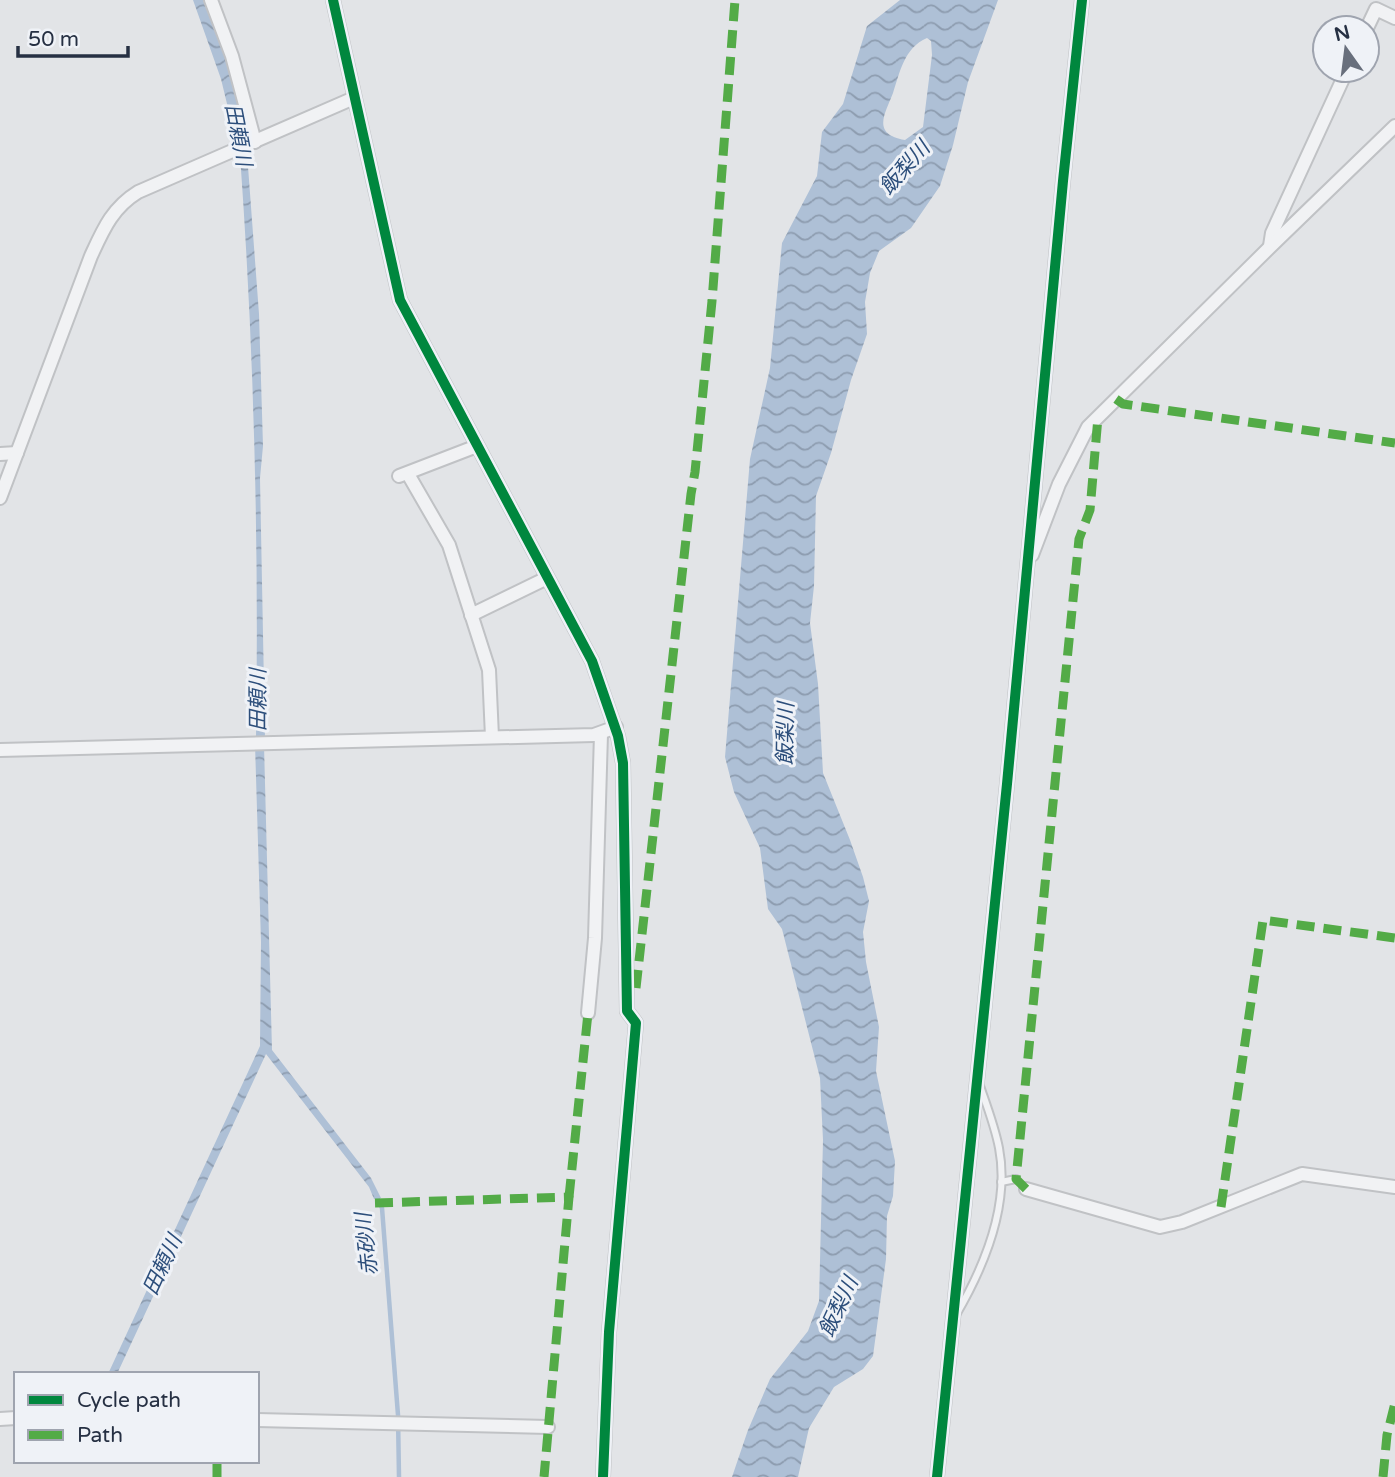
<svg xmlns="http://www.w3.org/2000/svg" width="1395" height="1477" viewBox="0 0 1395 1477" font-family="'Varela Round','Noto Sans JP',sans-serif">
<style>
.water{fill:url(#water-waves);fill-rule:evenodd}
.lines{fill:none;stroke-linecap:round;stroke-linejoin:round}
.stream{stroke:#aec0d6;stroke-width:4.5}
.service-casing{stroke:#c0c2c5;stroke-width:10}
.minor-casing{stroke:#c0c2c5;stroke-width:16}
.service{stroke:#f1f2f4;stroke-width:6}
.minor{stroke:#f1f2f4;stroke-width:12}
.quiet{stroke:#53ab47;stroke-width:9;stroke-dasharray:18 9;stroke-linecap:butt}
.cycleway-casing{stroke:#eff2f7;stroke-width:15}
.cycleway{stroke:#00873e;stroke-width:10}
.labels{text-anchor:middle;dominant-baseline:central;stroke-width:6;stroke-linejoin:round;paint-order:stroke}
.water-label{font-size:21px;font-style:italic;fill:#2c4e7b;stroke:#eff2f7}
</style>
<defs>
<pattern id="water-waves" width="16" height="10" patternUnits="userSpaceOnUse" patternTransform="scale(1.75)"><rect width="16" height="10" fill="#aec0d6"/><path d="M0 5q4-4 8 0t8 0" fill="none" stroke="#8d9caf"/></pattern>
</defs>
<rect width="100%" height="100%" fill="#e2e4e7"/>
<g class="water">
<polygon points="193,0 203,0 223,50 246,137 236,141 221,79"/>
<path d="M900,0H998L968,82L953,145L940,186L911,228L879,251L870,273L865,302L867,334L851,380L831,453L816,496L814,586L810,623L818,684L823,773L850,840L863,877L869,901L863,932L866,962L879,1027L876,1071L895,1161L893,1196L887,1216L886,1259L873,1356L863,1369L834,1387L809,1428L798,1477H732L748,1430L770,1379L808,1331L819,1301L823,1140L820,1078L782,929L768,909L760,848L734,792L725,757L750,459L770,368L782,243L817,176L822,132L843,104L867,26ZM927,38L931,41L932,55L923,127L905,140C871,134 885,114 893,93C900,72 904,48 927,38Z"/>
<path d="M247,153L259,314L263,446L260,478L265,738H256C259,544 254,349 240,155Z"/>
<polygon points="255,744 264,745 272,1050 371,1178 381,1198 374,1199 369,1187 266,1054 117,1374 108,1374 260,1046 261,942"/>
</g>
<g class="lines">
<polyline class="stream" points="375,1193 382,1208 398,1415 399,1477"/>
<g class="service-casing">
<g id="service">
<polyline points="1001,1182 1016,1179"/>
<path d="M956,1315C984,1267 1010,1205 999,1148C995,1127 987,1106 980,1086"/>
</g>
</g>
<g class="minor-casing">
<g id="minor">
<polyline points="211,0 232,56 255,142"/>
<polyline points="333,0 400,300 592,661 618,736 623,763 627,1011 636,1023 609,1332 603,1477"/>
<polyline points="1367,28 1376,9 1395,18"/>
<polyline points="1270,246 1272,233 1347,70"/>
<polyline points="0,454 17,453"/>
<polyline points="408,474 449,545 489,670 492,737"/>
<polyline points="399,476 477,446"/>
<path d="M0,498L91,256C103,230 112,208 138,192L354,98"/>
<polyline points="1032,555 1059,484 1088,427 1270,247 1395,126"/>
<polyline points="471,615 547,578"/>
<polyline points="0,750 594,735 616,727"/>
<polyline points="588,1013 595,938 601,734"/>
<polyline points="1026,1189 1160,1227 1182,1222 1302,1174 1395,1187"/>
<polyline points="0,1419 16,1418"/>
<polyline points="257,1420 548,1427"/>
<polyline points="937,1477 1007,784 1063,181 1082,0"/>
</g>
</g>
<use href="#service" class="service"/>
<use href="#minor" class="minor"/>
<g class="quiet">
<polyline points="1116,399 1123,404 1395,443"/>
<polyline points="636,988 691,494 695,472 712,301 735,0"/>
<polyline points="1026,1189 1016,1179 1079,539 1090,510 1098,417"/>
<polyline points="569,1197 588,1013"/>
<polyline points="375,1203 569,1197 544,1477"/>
<polyline points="1221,1207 1263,920 1395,938"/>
<polyline points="217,1477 217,1461"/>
<polyline points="1383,1477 1387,1435 1395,1403"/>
</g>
<g class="cycleway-casing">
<g id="cycleway">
<polyline points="333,0 400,300 592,661 618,736 623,763 627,1011 636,1023 609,1332 603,1477"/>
<polyline points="937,1477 1007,784 1063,181 1082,0"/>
</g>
</g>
<use href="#cycleway" class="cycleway"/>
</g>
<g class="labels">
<g class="water-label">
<text transform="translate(238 135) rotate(79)">田頼川</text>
<text transform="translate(905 168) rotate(-48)">飯梨川</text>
<text transform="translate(258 700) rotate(-90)">田頼川</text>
<text transform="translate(786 734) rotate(-89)">飯梨川</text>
<text transform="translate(367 1244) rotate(-96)">赤砂川</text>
<text transform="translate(163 1265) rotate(-65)">田頼川</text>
<text transform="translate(839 1307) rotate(-65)">飯梨川</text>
</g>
</g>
<rect x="14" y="1372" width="245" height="91" fill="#eff2f7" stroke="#9fa4af" stroke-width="2"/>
<rect x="28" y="1395" width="35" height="10" fill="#00873e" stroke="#9fa4af" stroke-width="2"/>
<text x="77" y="1407" font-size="21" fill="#263043">Cycle path</text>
<rect x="28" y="1430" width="35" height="10" fill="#53ab47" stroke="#9fa4af" stroke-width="2"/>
<text x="77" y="1442" font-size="21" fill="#263043">Path</text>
<g transform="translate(1346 49) rotate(346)"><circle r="33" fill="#eff2f7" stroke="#9fa4af" stroke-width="2"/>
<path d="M0-5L12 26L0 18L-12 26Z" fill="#686f7c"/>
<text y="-10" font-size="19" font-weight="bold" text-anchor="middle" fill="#263043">N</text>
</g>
<path d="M18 46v10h110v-10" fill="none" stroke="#263043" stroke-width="3.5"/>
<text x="28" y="46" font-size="21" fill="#263043" stroke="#eff2f7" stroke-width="5" paint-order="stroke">50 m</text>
</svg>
